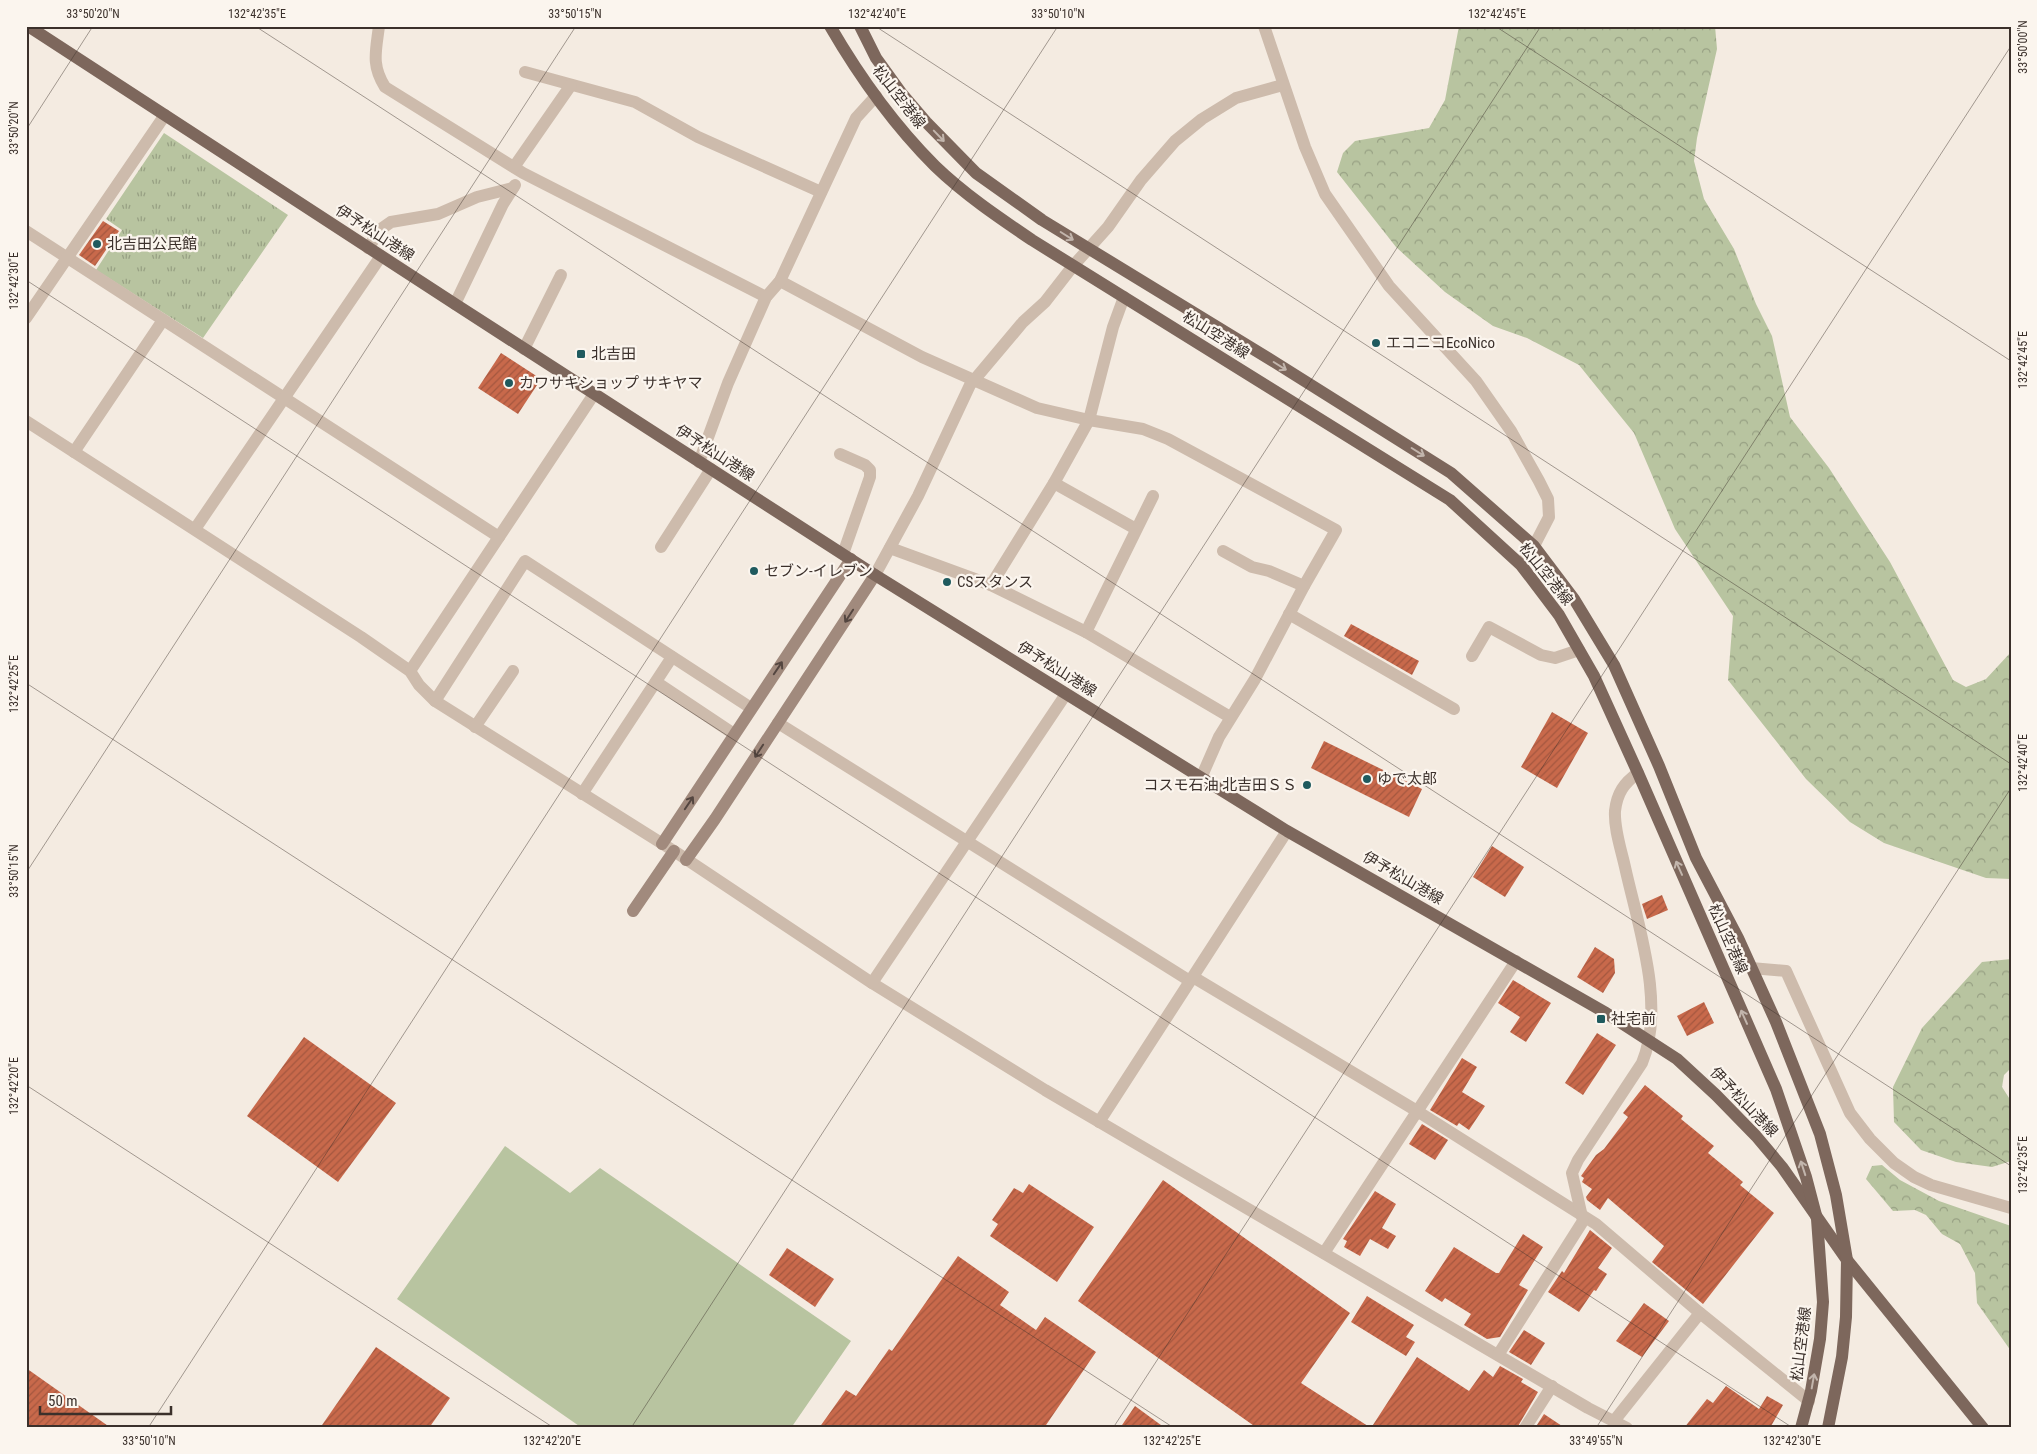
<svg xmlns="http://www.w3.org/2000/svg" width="2037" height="1454" viewBox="0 0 2037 1454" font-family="'Roboto Condensed','Noto Sans JP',sans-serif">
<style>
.forest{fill:url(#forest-crowns)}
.park{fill:url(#park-tufts)}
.pitch{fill:#b8c4a0}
.building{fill:url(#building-hatch)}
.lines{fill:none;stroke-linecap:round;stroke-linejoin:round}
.street{stroke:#cdbbac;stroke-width:12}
.secondary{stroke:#a18a7d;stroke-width:12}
.primary{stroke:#7d675c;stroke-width:12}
.oneway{stroke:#c2b5ac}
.oneway2{stroke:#544640}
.ticks{fill:none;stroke:#3b302b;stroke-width:1;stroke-opacity:0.45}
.poi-dot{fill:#1f5a5e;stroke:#fbf5ee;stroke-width:2}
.labels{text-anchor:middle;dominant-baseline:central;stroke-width:4.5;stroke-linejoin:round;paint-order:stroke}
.street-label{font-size:15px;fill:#3b302b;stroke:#fbf5ee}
.poi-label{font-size:15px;fill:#3b302b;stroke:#fbf5ee;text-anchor:start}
.neatline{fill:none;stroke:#3b302b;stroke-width:2}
.ticks-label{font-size:12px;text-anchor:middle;fill:#3b302b}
</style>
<defs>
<pattern id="forest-crowns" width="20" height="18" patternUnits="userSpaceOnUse" patternTransform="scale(1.25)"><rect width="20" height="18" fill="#b8c4a0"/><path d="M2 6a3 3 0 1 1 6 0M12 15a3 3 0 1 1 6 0" fill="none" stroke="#97a083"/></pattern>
<pattern id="park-tufts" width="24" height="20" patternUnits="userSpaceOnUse" patternTransform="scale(1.25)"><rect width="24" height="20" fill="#b8c4a0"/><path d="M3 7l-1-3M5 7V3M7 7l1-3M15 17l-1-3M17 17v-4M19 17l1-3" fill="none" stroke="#97a083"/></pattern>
<pattern id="building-hatch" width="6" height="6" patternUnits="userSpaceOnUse" patternTransform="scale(1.25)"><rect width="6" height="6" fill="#c8694b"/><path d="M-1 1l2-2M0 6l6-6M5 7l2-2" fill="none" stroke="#a4573f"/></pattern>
</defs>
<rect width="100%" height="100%" fill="#f4ebe1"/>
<g class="forest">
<polygon points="1459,26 1715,26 1717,49 1697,138 1694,161 1704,199 1734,249 1756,304 1772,336 1790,417 1829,468 1890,562 1953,680 1966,687 1986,679 2011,652 2011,879 1986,878 1884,843 1850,822 1806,779 1728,680 1733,616 1675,529 1634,433 1579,365 1527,338 1493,326 1445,292 1396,247 1337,172 1343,153 1355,141 1429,128 1445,100"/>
<polygon points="2011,959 2011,1068 2004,1075 2002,1087 2011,1101 2011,1161 1992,1167 1956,1162 1921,1150 1894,1122 1893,1087 1922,1028 1982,962"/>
<polygon points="1882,1165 1900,1180 1939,1201 2011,1226 2011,1351 1977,1303 1975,1273 1960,1244 1942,1234 1926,1215 1915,1210 1893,1211 1866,1179 1872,1166"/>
</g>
<polygon class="park" points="164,133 288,215 203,338 96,270 122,230 106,219"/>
<polygon class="pitch" points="505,1146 570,1193 600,1168 851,1341 791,1428 582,1428 397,1299"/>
<g class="building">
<polygon points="103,221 119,231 95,266 79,255"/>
<polygon points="501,353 541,379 518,414 478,388"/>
<polygon points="1351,624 1419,661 1412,675 1344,636"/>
<polygon points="1552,712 1588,733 1557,788 1521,767"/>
<polygon points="1324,741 1422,789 1409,817 1311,768"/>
<polygon points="1492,846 1524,867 1505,897 1473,877"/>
<polygon points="1662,895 1668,910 1647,919 1642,904"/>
<polygon points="1595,947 1614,959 1615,973 1603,993 1577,977"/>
<polygon points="1513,980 1551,1003 1526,1042 1510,1032 1520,1017 1498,1003"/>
<polygon points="1704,1002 1714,1023 1687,1036 1677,1016"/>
<polygon points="1597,1033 1616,1045 1583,1095 1565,1083"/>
<polygon points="304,1037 396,1103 338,1182 247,1116"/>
<polygon points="1462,1058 1477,1067 1462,1092 1485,1106 1469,1130 1459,1123 1457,1126 1430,1110"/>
<polygon points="1645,1085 1683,1116 1681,1119 1714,1146 1708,1153 1743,1182 1740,1185 1774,1213 1703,1304 1652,1262 1664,1246 1608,1198 1600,1210 1587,1200 1586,1197 1592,1189 1582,1182 1584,1178 1581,1176 1596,1155 1604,1149 1628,1117 1623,1113"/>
<polygon points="1422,1124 1448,1140 1435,1160 1409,1144"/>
<polygon points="1163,1180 1350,1313 1301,1383 1371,1428 1257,1428 1078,1301"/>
<polygon points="1029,1184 1094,1227 1057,1282 990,1236 998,1224 992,1220 1014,1188 1023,1193"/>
<polygon points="1375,1191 1396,1204 1382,1228 1396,1236 1388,1249 1370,1239 1360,1256 1344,1247 1347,1241 1343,1239"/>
<polygon points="1590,1230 1612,1248 1598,1268 1607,1274 1596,1291 1594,1290 1579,1312 1548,1292 1562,1271 1564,1273"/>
<polygon points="1523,1234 1543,1247 1519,1285 1528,1290 1500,1337 1487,1339 1464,1325 1471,1314 1445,1298 1442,1302 1425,1291 1454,1247 1496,1273 1499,1273"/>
<polygon points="787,1248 834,1279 815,1307 769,1275"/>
<polygon points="958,1256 1009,1292 1000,1305 1036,1330 1045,1317 1096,1352 1044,1428 819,1428 846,1390 856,1396 889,1349 892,1351"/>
<polygon points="1367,1296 1414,1325 1406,1337 1415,1342 1406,1356 1351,1322"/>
<polygon points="1644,1303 1669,1321 1642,1357 1616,1341"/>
<polygon points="1524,1330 1545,1343 1531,1365 1509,1352"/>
<polygon points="376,1347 450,1398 429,1428 320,1428"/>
<polygon points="1417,1357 1469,1391 1484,1370 1493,1377 1500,1366 1523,1379 1521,1382 1538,1392 1517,1428 1371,1428"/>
<polygon points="26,1368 111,1428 26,1428"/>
<polygon points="1726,1386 1759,1409 1767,1396 1783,1405 1770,1428 1684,1428 1707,1399 1713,1403"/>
<polygon points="1135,1406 1165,1428 1120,1428"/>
<polygon points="1544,1414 1565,1428 1535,1428"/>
</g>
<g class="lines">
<g class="street">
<path d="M379,26C376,51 371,65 385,87L523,173L766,297"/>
<polyline points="1264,26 1305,147 1325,194 1389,286 1476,381 1511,431 1539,481 1548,499 1549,517 1534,546 1521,565"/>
<polyline points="525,72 635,102 698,137 821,192"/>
<polyline points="514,167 571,85"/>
<polyline points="26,231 499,537"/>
<polyline points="368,248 381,229 391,222 438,214 477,197 513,188"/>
<polyline points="780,281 922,357 1037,408 1089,420 1143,429 1168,439 1336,530 1304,586 1255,679 1219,737 1201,778"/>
<polyline points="455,304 503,204 515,185"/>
<polyline points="26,318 165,115"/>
<polyline points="524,349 561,275"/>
<polyline points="26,421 361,637 410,671 419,685 435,701 674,851 872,983 1045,1090 1588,1408 1627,1428"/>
<polyline points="74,452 163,320"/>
<polyline points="840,454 865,465 870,470 870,477 843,554"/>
<polyline points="699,462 728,383 766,297 780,281 856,118 876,96"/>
<polyline points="1054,483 1136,529"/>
<polyline points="195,529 381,256"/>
<polyline points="661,547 711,469"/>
<polyline points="890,548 991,585 1086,632 1230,717"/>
<polyline points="1223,551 1252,567 1269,571 1304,586"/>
<polyline points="875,575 918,496 970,385 1023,322 1045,302 1073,266 1108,227 1141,180 1175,141 1202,119 1236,98 1283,85"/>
<polyline points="991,585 1054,483 1089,420 1113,327 1124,297"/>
<polyline points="1289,614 1454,709"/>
<polyline points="1086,632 1153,496"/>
<polyline points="1472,656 1489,627 1541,655 1555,658 1579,650"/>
<polyline points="410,671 594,394"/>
<polyline points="656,682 734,734"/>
<polyline points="435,701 525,561 751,708"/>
<polyline points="778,723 1190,981"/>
<polyline points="475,727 513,671"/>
<polyline points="582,794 672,657"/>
<polyline points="1751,968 1786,971 1850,1113 1870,1139 1894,1163 1914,1177 1931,1185 2011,1208"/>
<polyline points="1193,977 1417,1111 1596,1224 1700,1313 1809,1401"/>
<polyline points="872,983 1066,694"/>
<polyline points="1099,1122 1287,831"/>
<polyline points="1324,1253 1516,961"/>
<path d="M1498,1355L1583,1221L1572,1173L1578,1160L1642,1063C1666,1005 1638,926 1625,867C1621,849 1614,829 1615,811C1617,793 1624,783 1638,773"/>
<polyline points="1614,1421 1700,1313"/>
<polyline points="1525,1428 1552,1386"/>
</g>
<g class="secondary">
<polyline points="662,844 851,559"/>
<polyline points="686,860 715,819 875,575"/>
<polyline points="633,911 674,851"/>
</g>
<g class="primary">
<polyline points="28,26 455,304 875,575 1287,831 1606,1013 1677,1059 1716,1095 1756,1136 1782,1167 1847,1260 1983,1428"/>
<path d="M830,26C859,76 894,125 935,166C964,194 998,217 1032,240L1450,500L1521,565L1559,615L1594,676L1638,773L1776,1089L1806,1177L1817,1219L1823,1302L1820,1339L1811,1391L1801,1428"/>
<polyline points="860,26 876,58 902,94 926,122 976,173 1042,220 1276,363 1451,473 1534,546 1574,599 1614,665 1659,766 1696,858 1738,938 1776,1022 1820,1134 1836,1195 1847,1260 1846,1317 1842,1357 1828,1428"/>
</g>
</g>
<defs><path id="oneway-shaft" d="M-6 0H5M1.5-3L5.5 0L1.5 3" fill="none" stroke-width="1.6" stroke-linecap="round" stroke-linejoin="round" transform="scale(1.25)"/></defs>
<g class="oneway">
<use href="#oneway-shaft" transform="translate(939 136) rotate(46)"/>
<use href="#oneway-shaft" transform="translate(1067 236) rotate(32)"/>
<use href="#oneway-shaft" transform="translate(1280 366) rotate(32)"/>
<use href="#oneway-shaft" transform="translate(1418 452) rotate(32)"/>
<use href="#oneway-shaft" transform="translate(1679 868) rotate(-114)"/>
<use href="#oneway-shaft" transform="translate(1744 1017) rotate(-114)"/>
<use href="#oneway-shaft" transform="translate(1803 1168) rotate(-108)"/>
<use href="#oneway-shaft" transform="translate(1813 1381) rotate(-80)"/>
</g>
<g class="oneway2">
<use href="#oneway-shaft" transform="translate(849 616) rotate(123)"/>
<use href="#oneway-shaft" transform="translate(778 668) rotate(-56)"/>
<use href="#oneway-shaft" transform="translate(759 751) rotate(123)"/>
<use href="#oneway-shaft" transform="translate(689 803) rotate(-56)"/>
</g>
<path class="ticks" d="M255,26L2011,1166M875,26L2011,764M1495,26L2011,361M26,130L93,26M26,280L1793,1428M26,683L1174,1428M26,873L576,26M26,1085L554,1428M148,1428L1058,26M631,1428L1541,26M1113,1428L2011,46M1596,1428L2011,788"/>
<g class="poi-dot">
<circle cx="97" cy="244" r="5"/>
<circle cx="1376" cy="343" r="5"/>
<rect x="576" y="349" width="10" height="10" rx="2.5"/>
<circle cx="509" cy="383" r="5"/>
<circle cx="754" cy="571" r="5"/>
<circle cx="947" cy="582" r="5"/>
<circle cx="1367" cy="779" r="5"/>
<circle cx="1307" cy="785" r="5"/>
<rect x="1596" y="1014" width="10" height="10" rx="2.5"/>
</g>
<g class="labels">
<g class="street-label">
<text transform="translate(899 97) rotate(52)">松山空港線</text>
<text transform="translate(375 233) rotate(33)">伊予松山港線</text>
<text transform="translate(1216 335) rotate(32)">松山空港線</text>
<text transform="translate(715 453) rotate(33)">伊予松山港線</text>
<text transform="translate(1546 574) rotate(51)">松山空港線</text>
<text transform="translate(1057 669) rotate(32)">伊予松山港線</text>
<text transform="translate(1403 878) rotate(30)">伊予松山港線</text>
<text transform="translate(1728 939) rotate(66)">松山空港線</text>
<text transform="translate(1744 1102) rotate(46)">伊予松山港線</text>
<text transform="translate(1801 1344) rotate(-83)">松山空港線</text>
</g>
<g class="poi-label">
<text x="107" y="244">北吉田公民館</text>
<text x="1386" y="343">エコニコEcoNico</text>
<text x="591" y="354">北吉田</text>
<text x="519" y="383">カワサキショップ サキヤマ</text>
<text x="764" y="571">セブン-イレブン</text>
<text x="957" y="582">CSスタンス</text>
<text x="1377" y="779">ゆで太郎</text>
<text x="1297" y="785" text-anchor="end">コスモ石油 北吉田ＳＳ</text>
<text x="1611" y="1019">社宅前</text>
</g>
</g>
<rect width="2037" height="1454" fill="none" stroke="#fbf5ee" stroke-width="55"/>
<path d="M40 1406v8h131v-8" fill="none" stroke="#3b302b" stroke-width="2.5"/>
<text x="48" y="1406" font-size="15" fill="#3b302b" stroke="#fbf5ee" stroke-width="4" paint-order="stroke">50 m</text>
<rect x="28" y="28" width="1982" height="1398" class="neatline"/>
<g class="ticks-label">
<text x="93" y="18">33°50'20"N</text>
<text x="257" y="18">132°42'35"E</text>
<text x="575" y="18">33°50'15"N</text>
<text x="877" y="18">132°42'40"E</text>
<text x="1058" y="18">33°50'10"N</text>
<text x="1497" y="18">132°42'45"E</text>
<text transform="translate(2023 47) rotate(-90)" y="4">33°50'00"N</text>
<text transform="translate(14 128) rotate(-90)" y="4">33°50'20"N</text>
<text transform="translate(14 281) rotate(-90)" y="4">132°42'30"E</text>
<text transform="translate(2023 360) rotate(-90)" y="4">132°42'45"E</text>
<text transform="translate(14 684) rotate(-90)" y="4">132°42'25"E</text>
<text transform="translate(2023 763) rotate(-90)" y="4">132°42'40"E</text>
<text transform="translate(14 871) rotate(-90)" y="4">33°50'15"N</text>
<text transform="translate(14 1086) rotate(-90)" y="4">132°42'20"E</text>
<text transform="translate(2023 1165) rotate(-90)" y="4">132°42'35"E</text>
<text x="149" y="1445">33°50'10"N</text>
<text x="552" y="1445">132°42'20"E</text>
<text x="1172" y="1445">132°42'25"E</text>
<text x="1596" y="1445">33°49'55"N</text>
<text x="1792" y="1445">132°42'30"E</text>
</g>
</svg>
